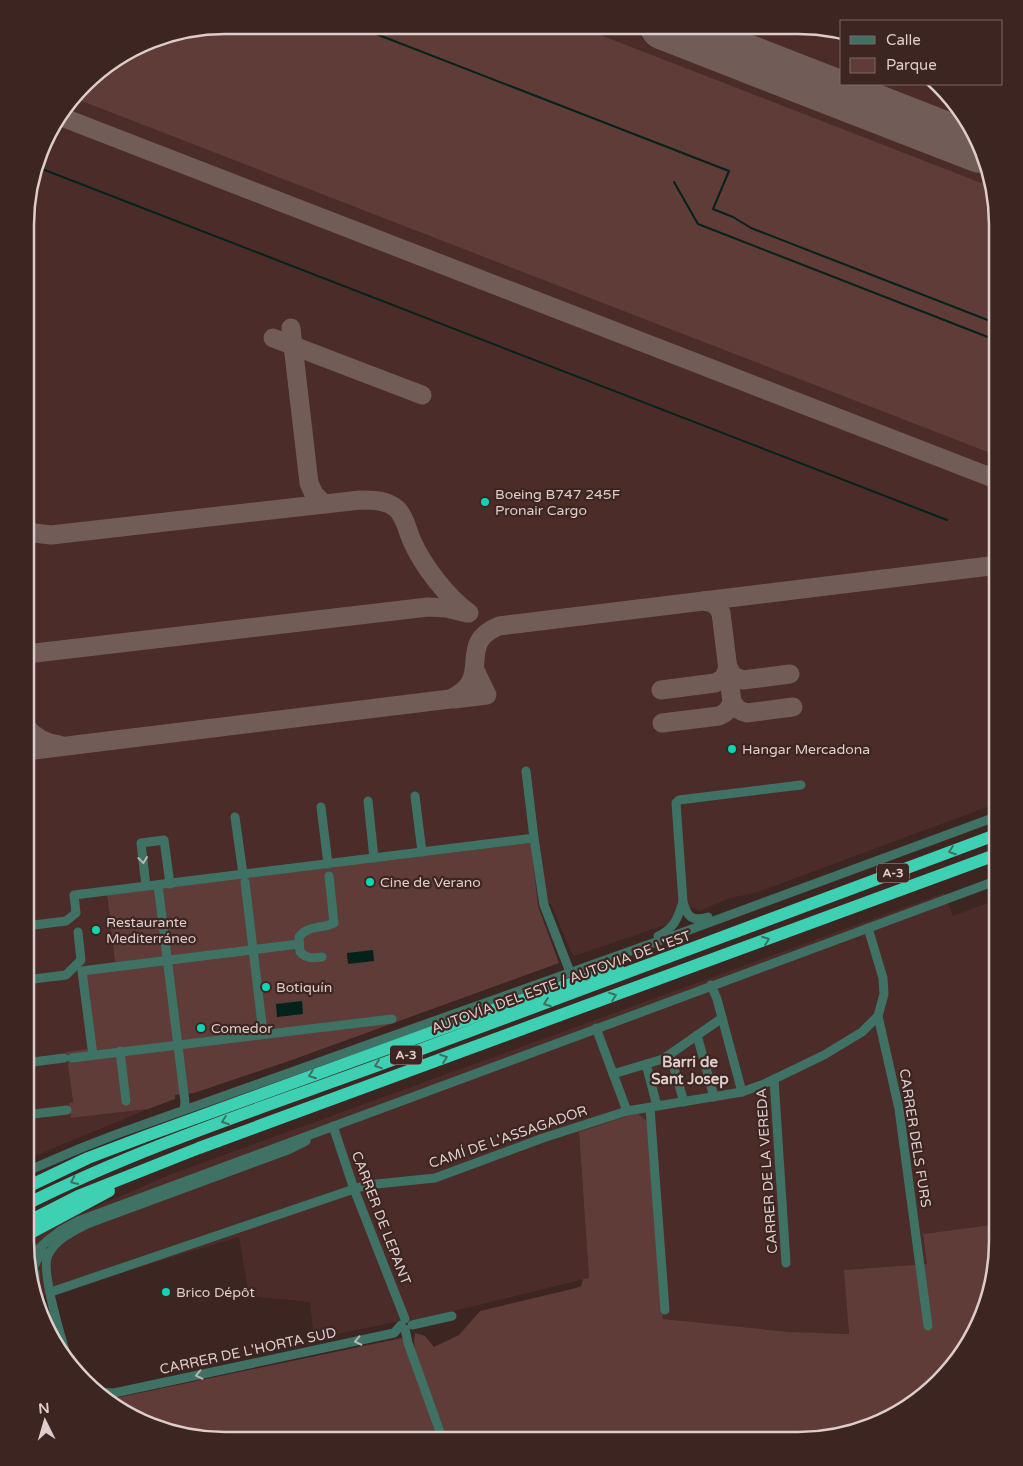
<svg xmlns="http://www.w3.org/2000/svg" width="1023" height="1466" viewBox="0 0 1023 1466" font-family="'Varela Round',sans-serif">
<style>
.built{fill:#4c2c29}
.green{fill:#5f3c38}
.water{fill:#01231c}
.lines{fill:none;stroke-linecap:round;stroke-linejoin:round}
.stream{stroke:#01231c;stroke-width:2}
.taxiway{stroke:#715c58;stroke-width:19}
.runway{stroke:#715c58;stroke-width:48}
.minor{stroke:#3f7165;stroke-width:9}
.highway{stroke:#3dd0b3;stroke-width:12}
.oneway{stroke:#3d7263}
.oneway2{stroke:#b6b7b2}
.poi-dot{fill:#0bd5b5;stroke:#3d2522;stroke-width:2}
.labels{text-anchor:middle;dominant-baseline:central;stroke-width:4.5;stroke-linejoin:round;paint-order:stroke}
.shield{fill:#3d2522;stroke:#ae9b98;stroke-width:1}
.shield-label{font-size:12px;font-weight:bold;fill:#dececb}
.poi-label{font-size:14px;fill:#dececb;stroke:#3d2522;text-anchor:start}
.street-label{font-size:14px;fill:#dececb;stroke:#3d2522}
.neighbourhood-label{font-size:15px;font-weight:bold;fill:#dececb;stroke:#3d2522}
.rim{fill:none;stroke:#dececb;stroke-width:2.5}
</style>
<rect width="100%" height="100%" fill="#3d2522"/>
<g class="built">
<polygon points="225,25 825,27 842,31 842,84 934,84 978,137 998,225 998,803 755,893 730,898 699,911 694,908 685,910 677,921 574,956 570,950 551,904 538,906 531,843 107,900 115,963 77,968 87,1050 66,1052 73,1103 71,1118 148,1109 25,1160 27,198 52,125 93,74 160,36"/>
<polygon points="944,893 953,916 998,899 998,1224 923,1234 927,1264 845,1270 849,1334 790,1332 663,1319 649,1124 579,1132 589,1278 417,1320 395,1322 314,1339 310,1302 249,1296 239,1237 38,1298 25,1243 52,1226 169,1175"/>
</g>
<g class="green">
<polygon points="225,25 577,26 989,186 998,225 998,456 74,98 93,74 160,36"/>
<polygon points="531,843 538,906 559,963 289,1061 194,1093 175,1095 175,1099 148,1109 71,1118 69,1103 73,1102 66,1052 87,1049 77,967 115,962 107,895"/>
<polygon points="637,1113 649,1123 663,1319 790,1332 849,1334 844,1270 927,1264 923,1234 998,1224 998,1255 987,1306 964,1352 930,1392 886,1421 798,1441 448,1440 415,1352 414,1341 415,1333 425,1336 434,1347 459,1335 480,1311 576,1288 581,1286 583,1279 589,1278 579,1132"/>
<polygon points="402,1338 440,1440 199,1439 114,1407 101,1396 111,1397 111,1399"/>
</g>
<g class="water">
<polygon points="373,950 374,961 348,964 347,953"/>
<polygon points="302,1001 303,1014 277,1017 276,1004"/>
</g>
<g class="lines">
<g class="stream">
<polyline points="353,25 729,171 713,209 733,217 751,228 998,324"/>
<polyline points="37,167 947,520"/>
<polyline points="674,182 698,224 998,341"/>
</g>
<g class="taxiway">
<polyline points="59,116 998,480"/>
<polyline points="291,328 309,483 314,494 324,504"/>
<polyline points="273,338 422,395"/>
<path d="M26,529L34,533L51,535L360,500C373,500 387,500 397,509C405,517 407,530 412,541C423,566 447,597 469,613"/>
<polyline points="26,652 35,653 428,607 446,608 467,613"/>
<polyline points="728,667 733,676 743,680 790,674"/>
<polyline points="661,690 715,683 724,678 728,667"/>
<polyline points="454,699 487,695 475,670"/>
<path d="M732,702C736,708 739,711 747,713L793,707"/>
<path d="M662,723L719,716C726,713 729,710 732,702L721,613C717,605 713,602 704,601"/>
<path d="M26,727C35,738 45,743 59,745"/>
<path d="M26,751L450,699C496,679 454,644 499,626L998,565"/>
</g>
<polyline class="runway" points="664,26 980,149"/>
<g class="minor">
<polyline points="415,796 422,852"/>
<polyline points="368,801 374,858"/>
<polyline points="321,807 328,864"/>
<polyline points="235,817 243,874"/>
<polyline points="534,838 544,905 570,972"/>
<polyline points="245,882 263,1033"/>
<polyline points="158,885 185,1102 184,1110"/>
<polyline points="146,886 141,843 164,840 170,884"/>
<path d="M708,917C692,922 687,917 683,902L676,803L679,800L801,785"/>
<polyline points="26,926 66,921 76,913 74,895 534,838 526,771"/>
<polyline points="868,928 883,978 884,994 878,1016 899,1109 928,1326"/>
<path d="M658,936C674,929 678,918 683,902"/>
<path d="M322,957C313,958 307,959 300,952L299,937C308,925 322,929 334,923L329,876"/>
<polyline points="25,980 66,975 81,960 78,932"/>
<polyline points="711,985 717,999 742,1092"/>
<polyline points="596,1028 627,1111"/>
<polyline points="697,1035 714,1097"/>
<polyline points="120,1051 126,1101"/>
<polyline points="93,1055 82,971 299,944"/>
<polyline points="670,1055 684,1102"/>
<polyline points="72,1058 392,1019"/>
<polyline points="25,1063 64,1058"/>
<polyline points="646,1064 657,1106"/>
<polyline points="613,1074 663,1059 722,1018"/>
<polyline points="774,1079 786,1263"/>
<polyline points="650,1108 665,1310"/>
<polyline points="25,1115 67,1110"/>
<polyline points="333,1126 354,1189 405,1319"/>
<polyline points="25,1172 81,1148 117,1134 681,933 998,816"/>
<polyline points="29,1258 47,1241 60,1231 78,1221 998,880"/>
<polyline points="31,1266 35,1273 35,1282"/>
<polyline points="33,1268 42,1251"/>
<polyline points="51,1292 354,1189 367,1185 435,1178 543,1138 627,1111 742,1092 764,1084 824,1055 862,1032 878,1016"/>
<polyline points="412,1325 452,1316"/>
<polyline points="405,1329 408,1343 443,1440"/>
<path d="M69,1364C63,1344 40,1271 48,1255C56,1239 72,1232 87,1224L288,1150L306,1141"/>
<polyline points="96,1392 114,1393 394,1333 401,1325"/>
</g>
<g class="highway">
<polyline points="25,1188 88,1158 146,1136 499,1008 618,968"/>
<path d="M25,1205C150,1142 284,1101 414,1052C609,980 803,906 998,834"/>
<polyline points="25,1223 78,1196 199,1148 998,854"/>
<polyline points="25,1236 109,1191"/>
</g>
</g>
<defs><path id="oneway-chevron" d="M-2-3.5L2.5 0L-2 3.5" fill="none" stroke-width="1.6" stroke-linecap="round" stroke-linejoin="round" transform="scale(1.25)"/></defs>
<g class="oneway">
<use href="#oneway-chevron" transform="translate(952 851) rotate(160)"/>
<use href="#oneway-chevron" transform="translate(766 940) rotate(-20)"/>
<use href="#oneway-chevron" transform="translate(613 996) rotate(-20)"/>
<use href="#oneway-chevron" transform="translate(547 1003) rotate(160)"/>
<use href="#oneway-chevron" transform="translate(444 1058) rotate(-20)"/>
<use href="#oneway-chevron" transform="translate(378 1065) rotate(160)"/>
<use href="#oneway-chevron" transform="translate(312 1075) rotate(160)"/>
<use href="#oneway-chevron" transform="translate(225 1121) rotate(160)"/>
<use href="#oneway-chevron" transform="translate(74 1181) rotate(155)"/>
</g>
<g class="oneway2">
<use href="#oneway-chevron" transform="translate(143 860) rotate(83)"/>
<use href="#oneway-chevron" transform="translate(358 1341) rotate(168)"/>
<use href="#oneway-chevron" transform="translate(199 1375) rotate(168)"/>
</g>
<g class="poi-dot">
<circle cx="485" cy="502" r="5"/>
<circle cx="732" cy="749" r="5"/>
<circle cx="370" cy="882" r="5"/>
<circle cx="96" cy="930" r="5"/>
<circle cx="266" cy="987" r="5"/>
<circle cx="201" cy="1028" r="5"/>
<circle cx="166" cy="1292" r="5"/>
</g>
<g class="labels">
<g class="shield">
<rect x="877" y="863.5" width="32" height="19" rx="4"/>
<rect x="390" y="1045.5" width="32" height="19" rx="4"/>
</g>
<g class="shield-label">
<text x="893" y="873">A-3</text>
<text x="406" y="1055">A-3</text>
</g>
<g class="poi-label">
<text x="495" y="494">Boeing B747 245F<tspan x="495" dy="16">Pronair Cargo</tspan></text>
<text x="742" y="749">Hangar Mercadona</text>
<text x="380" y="882">Cine de Verano</text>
<text x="106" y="922">Restaurante<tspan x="106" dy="16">Mediterráneo</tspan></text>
<text x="276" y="987">Botiquín</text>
<text x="211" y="1028">Comedor</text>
<text x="176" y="1292">Brico Dépôt</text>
</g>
<g class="street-label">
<text transform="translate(561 982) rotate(-20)">AUTOVÍA DEL ESTE / AUTOVIA DE L'EST</text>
<text transform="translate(508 1137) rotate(-19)">CAMÍ DE L'ASSAGADOR</text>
<text transform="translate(915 1138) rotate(81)">CARRER DELS FURS</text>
<text transform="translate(767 1171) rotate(-94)">CARRER DE LA VEREDA</text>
<text transform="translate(381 1218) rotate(69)">CARRER DE LEPANT</text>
<text transform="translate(248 1351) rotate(-12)">CARRER DE L'HORTA SUD</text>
</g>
<g class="neighbourhood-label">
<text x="690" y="1062">Barri de<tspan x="690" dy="17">Sant Josep</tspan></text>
</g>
</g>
<path d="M0 0H1023V1466H0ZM225 34H798A191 191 0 0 1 989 225V1241A191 191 0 0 1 798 1432H225A191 191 0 0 1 34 1241V225A191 191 0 0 1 225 34Z" fill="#3d2522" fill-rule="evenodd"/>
<path class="rim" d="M225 34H798A191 191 0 0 1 989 225V1241A191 191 0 0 1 798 1432H225A191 191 0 0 1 34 1241V225A191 191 0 0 1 225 34Z"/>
<rect x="840" y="20" width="162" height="65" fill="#3d2522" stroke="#7d6966"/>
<rect x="850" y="36" width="25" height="8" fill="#3f7165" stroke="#7d6966"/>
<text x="886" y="45" font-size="15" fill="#dececb">Calle</text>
<rect x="850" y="58" width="25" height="15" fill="#5f3c38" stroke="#7d6966"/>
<text x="886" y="70" font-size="15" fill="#dececb">Parque</text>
<g transform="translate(45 1421) rotate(355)" stroke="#3d2522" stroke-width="4" paint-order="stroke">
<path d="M0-4L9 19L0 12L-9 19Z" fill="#dececb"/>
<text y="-8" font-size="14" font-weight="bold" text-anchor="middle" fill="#dececb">N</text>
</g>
</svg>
